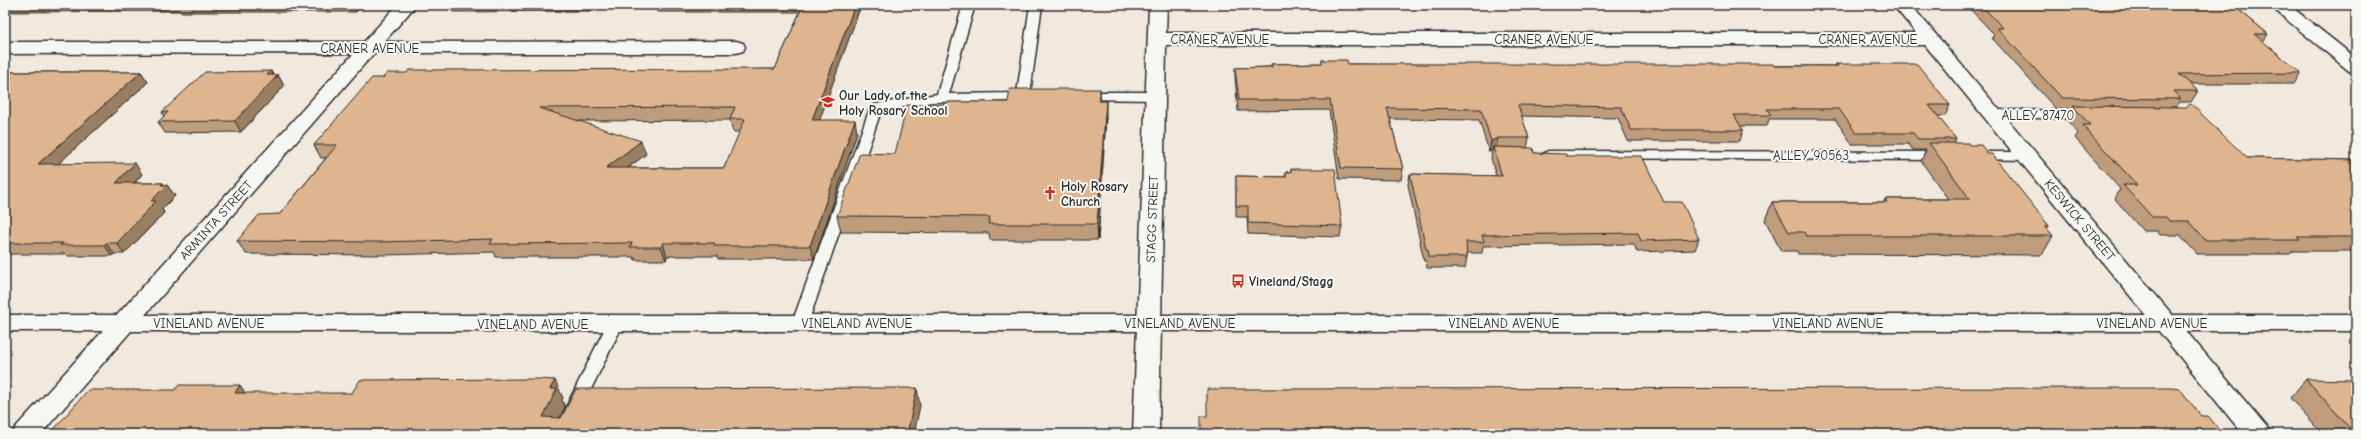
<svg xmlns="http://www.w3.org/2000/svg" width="2361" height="439" viewBox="0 0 2361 439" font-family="'Comic Neue',sans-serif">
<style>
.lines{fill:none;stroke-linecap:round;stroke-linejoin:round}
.lane-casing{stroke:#2b2b2b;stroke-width:3}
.street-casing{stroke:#2b2b2b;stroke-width:3}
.secondary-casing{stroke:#2b2b2b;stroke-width:3}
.lane{fill:#f6f6f2;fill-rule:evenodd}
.street{fill:#f6f6f2;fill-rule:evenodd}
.secondary{fill:#f6f6f2;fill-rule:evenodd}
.wall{fill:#bf9c7b;stroke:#2b2b2b;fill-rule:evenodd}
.shaded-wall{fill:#9b7f64;stroke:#2b2b2b}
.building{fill:#deb58f;stroke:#2b2b2b;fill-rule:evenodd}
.labels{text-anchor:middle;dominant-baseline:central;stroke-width:4;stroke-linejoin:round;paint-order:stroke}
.street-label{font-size:13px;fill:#2b2b2b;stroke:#f6f6f2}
.poi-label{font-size:13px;font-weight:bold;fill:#2b2b2b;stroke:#f6f6f2;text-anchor:start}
</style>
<rect width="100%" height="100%" fill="#f1e9de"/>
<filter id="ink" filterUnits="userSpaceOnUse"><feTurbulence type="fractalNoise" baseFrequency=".025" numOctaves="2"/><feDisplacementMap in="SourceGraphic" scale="8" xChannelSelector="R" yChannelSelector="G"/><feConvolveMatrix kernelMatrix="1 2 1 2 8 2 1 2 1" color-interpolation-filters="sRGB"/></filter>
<g filter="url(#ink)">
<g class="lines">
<g class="lane-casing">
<g id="lane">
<polygon points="963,5 975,5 949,94 1017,93 1030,5 1042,5 1030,94 1032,97 1026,101 932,102 881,111 808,323 805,327 795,327 792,323 870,108 876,104 937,94"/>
<polygon points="1081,92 1156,92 1162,96 1156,100 1077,99 1075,96 1077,93"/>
<polygon points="1993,110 2086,111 2092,115 2086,119 1989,117 1987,114 1989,111"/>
<polygon points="1548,151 1941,152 1948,156 1941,160 1543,158 1541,155"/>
<polygon points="1974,152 2028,152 2035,156 2028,160 1969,159 1967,156 1969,153"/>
<polygon points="615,319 620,320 623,324 569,434 553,434 607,324 610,320"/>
</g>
</g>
<g class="street-casing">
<g id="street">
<polygon points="397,5 416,5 384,42 736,41 743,43 745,47 743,51 736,53 374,53 41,434 12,434 16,427 354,53 5,54 5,42 364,42"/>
<polygon points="1149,5 1167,5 1166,33 1916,33 1893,5 1911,5 2267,427 2271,434 2243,434 1925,45 1166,45 1159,434 1133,434"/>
<polygon points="2269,5 2289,5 2356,58 2356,73 2349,71"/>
</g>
</g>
<g class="secondary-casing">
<rect id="secondary" x="5" y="315" width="2351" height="16"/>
</g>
<use href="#lane" class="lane"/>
<use href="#street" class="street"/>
<use href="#secondary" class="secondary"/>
</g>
<g class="wall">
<polygon points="5,5 363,5 356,12 180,12 179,11 5,12"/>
<polygon points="450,5 593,5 590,11 453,12"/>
<path d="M655,5H861L819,120L857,133L814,259H718L717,256H667L666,260H635L634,257H496L494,252L385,255L246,254L237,241L280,214L326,158H321L314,145L383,78L775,69L800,12H657ZM730,120L733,132H740L724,168H628L646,154L578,121Z"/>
<polygon points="1966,5 2233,5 2268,34 2263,42 2301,73 2294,84 2190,84 2198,91 2191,102 2180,102 2176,107 2247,158 2356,160 2356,251 2293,251 2290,254 2197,254 2180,235 2160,235 2157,231 2143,231 2115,199 2120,189 2075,138 2078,133 2066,119 2071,109 2056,109 1992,38 1994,34"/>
<polygon points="2350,5 2356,5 2356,9"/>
<polygon points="1322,60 1348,64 1835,66 1836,64 1950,105 1945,116 1937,116 1956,139 1954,143 1969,145 1988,154 2049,226 2047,229 2053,236 2042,255 1798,254 1797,251 1781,251 1765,220 1772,202 1884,202 1885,199 1948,199 1921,161 1926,150 1913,150 1908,144 1852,144 1835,119 1769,119 1767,126 1740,126 1743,130 1740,141 1628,141 1618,118 1521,116 1529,138 1527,148 1534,153 1566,156 1664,202 1699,239 1695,250 1637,252 1634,244 1483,246 1482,253 1467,253 1467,257 1465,268 1427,268 1426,261 1424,261 1408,185 1410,174 1496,176 1491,158 1492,150 1489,152 1479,120 1390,119 1403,169 1401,180 1339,179 1329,110 1238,111 1235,78 1235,68 1271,67 1271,64 1322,63"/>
<polygon points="271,71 273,75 278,75 284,86 241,132 165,133 158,122 164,116 162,112"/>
<polygon points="5,72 141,72 148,82 58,164 142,174 135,183 163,183 164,185 167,185 175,196 162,209 164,213 124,254 114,254 112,256 68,256 66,254 5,254"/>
<polygon points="1101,101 1106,117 1098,240 990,240 989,233 841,232 837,216 895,154 944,105"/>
<polygon points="1291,169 1342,226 1340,237 1248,234 1247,217 1236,217 1236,176 1285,177 1286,172 1291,172"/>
<polygon points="2306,379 2356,434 2322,434 2290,398"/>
</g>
<g class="shaded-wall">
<polygon points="353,5 363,5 356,12"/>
<polygon points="588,5 593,5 590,11"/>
<polygon points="855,5 861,5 815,133 812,120"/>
<polygon points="271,71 275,79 278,75 284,86 241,132 235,121 267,75"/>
<polygon points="141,72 148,82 46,175 38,164"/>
<polygon points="1100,89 1101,104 1099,101"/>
<polygon points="1106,101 1106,117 1098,240 1097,224"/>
<polygon points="855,120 857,133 814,259 810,246"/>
<polygon points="1498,138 1496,148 1493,147 1492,150 1489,152 1491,141"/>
<polygon points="641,141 646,154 611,181 606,168"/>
<polygon points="135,163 142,174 124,194 116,183"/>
<polygon points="163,183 165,187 167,185 175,196 162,209 164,213 124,254 117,243 151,201 161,185"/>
<polygon points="106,243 114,254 112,256 104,245"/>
<polygon points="663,243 667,256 666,260 661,247"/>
<polygon points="555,380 563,398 562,400 565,407 552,434 543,417 550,389"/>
<polygon points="240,385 252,403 235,393"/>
<polygon points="917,388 920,406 914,434 907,434"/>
</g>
<g class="building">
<path d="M803,5H855L812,120H855L810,246H714L715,243H663L661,247H630L632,243L490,244L493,239L378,242L237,241L259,215L280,214L337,145H314L372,78H383L387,73H407L409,70L775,69ZM735,107L730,119H745L724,168H606L641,141L539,108Z"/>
<polygon points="1981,5 2233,5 2268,34 2254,34 2301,73 2179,74 2198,91 2173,91 2181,99 2062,98 1997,28 2003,28"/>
<polygon points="1322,60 1347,60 1348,64 1773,64 1774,66 1838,66 1836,64 1917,64 1950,105 1929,105 1956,139 1918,139 1913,133 1856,133 1839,109 1767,109 1771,115 1734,115 1743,130 1631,130 1621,107 1518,105 1529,138 1498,138 1491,141 1481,109 1387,108 1403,169 1341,168 1330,100 1239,100 1235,68 1272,67 1271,64 1322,63"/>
<polygon points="271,71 267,75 278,75 235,121 158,122 168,112 162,112 205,72"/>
<polygon points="5,72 141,72 38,164 135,163 116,183 163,183 161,185 167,185 151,201 156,201 117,243 106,243 104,245 60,245 63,243 5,243 5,146 10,141 5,141"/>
<polygon points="1010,89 1100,89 1099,101 1106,101 1097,224 988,224 990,217 837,216 860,153 895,154 907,105 944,105 945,102 1008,102"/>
<polygon points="2191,104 2247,158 2356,160 2356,237 2297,237 2300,240 2206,240 2189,221 2169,221 2166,217 2152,217 2123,185 2137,185 2082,125 2090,125 2073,106 2186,107"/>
<polygon points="1929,143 1968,143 1969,145 1981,145 1988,154 1992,154 2049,226 2045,226 2053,236 1806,236 1804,232 1789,232 1772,202 1887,202 1885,199 1970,199"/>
<polygon points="1493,147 1533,148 1534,153 1566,154 1566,156 1642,156 1664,202 1682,202 1699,239 1641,241 1638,233 1482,235 1484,242 1466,242 1467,257 1429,257 1428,249 1426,249 1410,174 1502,176"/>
<polygon points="1291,169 1335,169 1342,226 1248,223 1248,206 1236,206 1236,176 1286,177 1286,172 1291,172"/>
<polygon points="538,379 555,380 550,389 557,389 543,417 561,418 576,389 917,388 907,434 50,434 88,390 175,390 179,385 240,385 235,393 352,393 360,380"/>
<polygon points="2306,379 2356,380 2356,434 2355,434"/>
<polygon points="2172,388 2180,389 2201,416 2208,416 2223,434 1201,434 1201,416 1207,416 1207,389"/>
</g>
</g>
<defs>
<g id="school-bare" transform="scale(1.08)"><path d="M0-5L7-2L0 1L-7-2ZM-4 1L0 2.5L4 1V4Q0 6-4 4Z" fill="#c8321e" stroke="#f6f6f2" stroke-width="2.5" paint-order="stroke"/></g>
<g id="church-bare" transform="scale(1.08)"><path d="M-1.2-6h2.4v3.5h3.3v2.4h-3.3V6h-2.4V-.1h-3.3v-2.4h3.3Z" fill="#c8321e" stroke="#f6f6f2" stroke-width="2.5" paint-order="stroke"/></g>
<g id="bus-bare" transform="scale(1.08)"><path d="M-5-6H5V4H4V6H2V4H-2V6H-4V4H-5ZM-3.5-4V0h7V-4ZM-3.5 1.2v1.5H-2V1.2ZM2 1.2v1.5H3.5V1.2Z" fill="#c8321e" stroke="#f6f6f2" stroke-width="2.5" paint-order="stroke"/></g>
</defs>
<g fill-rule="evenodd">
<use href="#school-bare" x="828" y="102"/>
<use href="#church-bare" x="1050" y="193"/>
<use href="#bus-bare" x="1238" y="281"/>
</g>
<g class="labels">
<g class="street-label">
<text x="1220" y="39">CRANER AVENUE</text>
<text x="1544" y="39">CRANER AVENUE</text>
<text x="1868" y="39">CRANER AVENUE</text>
<text x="370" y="48">CRANER AVENUE</text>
<text x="2038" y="115">ALLEY 87470</text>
<text x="1811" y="155">ALLEY 90563</text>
<text transform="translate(1152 219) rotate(-88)">STAGG STREET</text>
<text transform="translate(216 220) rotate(-48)">ARMINTA STREET</text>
<text transform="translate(2080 220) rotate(50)">KESWICK STREET</text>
<text x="209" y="323">VINELAND AVENUE</text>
<text x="857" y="323">VINELAND AVENUE</text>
<text x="1180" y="323">VINELAND AVENUE</text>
<text x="1504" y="323">VINELAND AVENUE</text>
<text x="1828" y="323">VINELAND AVENUE</text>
<text x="2152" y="323">VINELAND AVENUE</text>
<text x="533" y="324">VINELAND AVENUE</text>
</g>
<g class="poi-label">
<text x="839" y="95">Our Lady of the<tspan x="839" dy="15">Holy Rosary School</tspan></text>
<text x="1061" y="186">Holy Rosary<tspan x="1061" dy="15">Church</tspan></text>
<text x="1249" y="281">Vineland/Stagg</text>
</g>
</g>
<rect width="2361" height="439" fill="none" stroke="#f6f6f2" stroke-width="20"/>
<rect x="10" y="10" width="2341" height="419" fill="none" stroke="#2b2b2b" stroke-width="1.5" filter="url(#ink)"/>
</svg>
